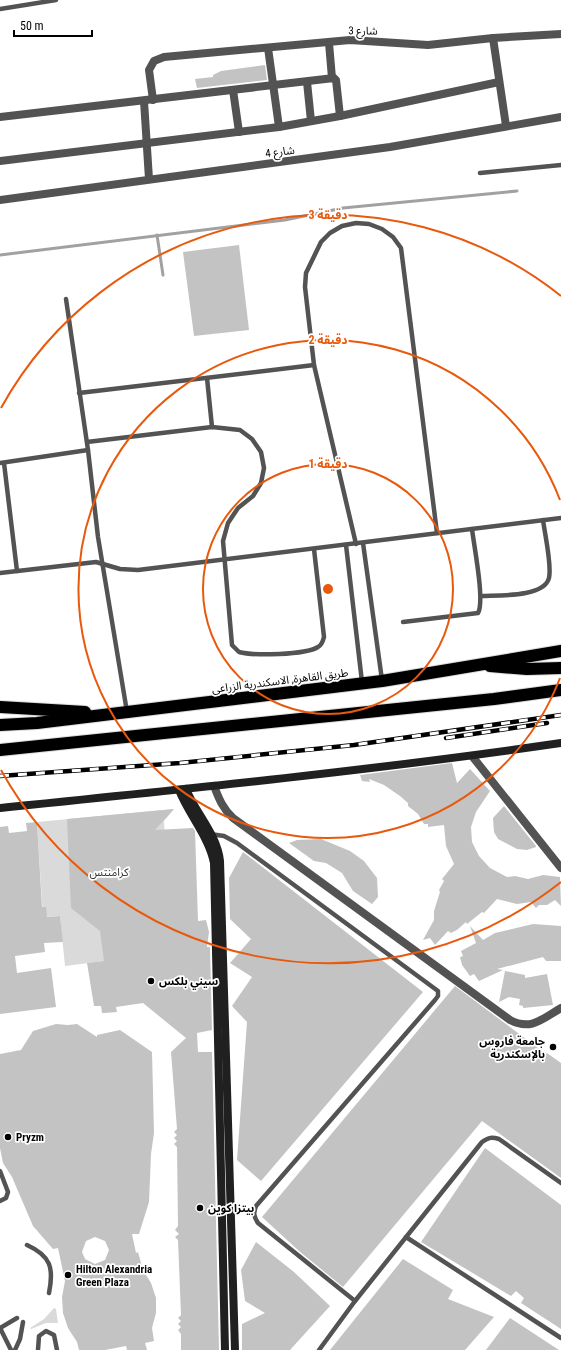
<svg xmlns="http://www.w3.org/2000/svg" width="561" height="1350" viewBox="0 0 561 1350" font-family="'Roboto Condensed','Noto Sans Arabic',sans-serif">
<style>
.green{fill:#dadada}
.lines{fill:none;stroke-linecap:round;stroke-linejoin:round}
.stream{stroke:#a1a1a1;stroke-width:3}
.building{fill:#c3c3c3;fill-rule:evenodd}
.highway-casing{stroke:#dbdbdb;stroke-width:14}
.lane{stroke:#535353;stroke-width:4.5}
.street{stroke:#535353;stroke-width:8}
.secondary{stroke:#202020;stroke-width:8}
.highway{stroke:#000;stroke-width:12}
.rail-casing{stroke:#000;stroke-width:4.5}
.rail{stroke:#fff;stroke-width:3;stroke-dasharray:9;stroke-linecap:butt}
.ring{fill:none;stroke:#e8590c;stroke-width:2}
.poi-dot{fill:#000;stroke:#fff;stroke-width:1.5}
.labels{text-anchor:middle;dominant-baseline:central;stroke-width:3.5;stroke-linejoin:round;paint-order:stroke}
.street-label{font-size:11px;fill:#000;stroke:#fff}
.park-label{font-size:11px;fill:#313131;stroke:#fff}
.poi-label{font-size:11px;font-weight:bold;fill:#000;stroke:#fff;text-anchor:start}
.centre{fill:#e8590c;stroke:#fff;stroke-width:2}
.ring-label{font-size:12px;text-anchor:middle;font-weight:bold;fill:#e8590c;stroke:#fff;stroke-width:3.5;stroke-linejoin:round;paint-order:stroke}
</style>
<rect width="100%" height="100%" fill="#fff"/>
<g class="green">
<polygon points="174,809 164,821 169,922 104,961 65,966 60,916 43,917 37,822"/>
<polygon points="54,1308 56,1309 58,1323 46,1323 31,1329 30,1328 44,1319"/>
</g>
<g class="lines">
<g class="stream">
<polyline points="157,235 163,275"/>
<polyline points="0,255 285,220 343,208 517,191"/>
</g>
</g>
<g class="building">
<polygon points="265,65 267,80 197,88 195,79 213,77 213,75 221,71"/>
<polygon points="239,245 249,330 194,336 183,252"/>
<polygon points="452,763 457,783 470,769 490,791 476,812 471,827 472,842 479,856 490,868 507,877 515,876 528,879 543,875 560,877 561,906 555,900 547,905 539,905 536,908 531,902 517,904 497,899 484,913 482,912 467,924 466,922 457,930 451,933 448,931 435,945 430,938 423,940 434,920 434,911 440,892 439,890 444,881 442,879 454,864 446,846 444,825 428,827 428,824 424,824 418,814 408,806 408,803 400,796 384,785 369,779 370,782 362,781 360,775"/>
<polygon points="504,806 536,846 536,847 527,850 517,849 498,839 494,832 493,818"/>
<polygon points="174,809 155,830 193,828 195,831 198,921 206,920 209,932 207,947 210,947 212,1030 197,1033 198,1052 212,1052 219,1350 181,1350 181,1334 178,1330 181,1327 178,1324 181,1321 178,1318 181,1315 178,1240 175,1237 179,1234 175,1230 178,1226 177,1147 174,1144 177,1141 174,1138 177,1135 174,1132 177,1129 171,1052 186,1038 143,1003 116,1007 117,1012 104,1013 102,1013 101,1006 94,1006 87,963 104,961 100,931 71,908 67,819"/>
<polygon points="37,822 42,907 46,907 47,917 60,916 63,942 44,943 45,952 15,956 17,973 51,968 56,1007 0,1014 0,827 8,826 9,833 27,831 26,823"/>
<polygon points="321,839 350,851 364,861 377,878 378,897 372,904 353,891 342,873 326,863 314,861 289,843 297,840"/>
<polygon points="243,852 423,992 261,1181 237,1160 247,1022 232,1006 252,977 230,963 251,939 230,919 229,878"/>
<polygon points="533,924 561,926 561,961 546,961 543,957 497,969 503,970 479,981 474,974 470,976 462,965 460,957 463,956 461,951 476,943 470,926 483,940 495,933"/>
<polygon points="505,971 525,975 525,978 547,974 553,1005 523,1008 523,1006 519,1005 520,999 509,997 499,1002"/>
<polygon points="455,986 546,1054 547,1053 561,1063 561,1178 482,1121 343,1287 299,1251 262,1217"/>
<path d="M56,1024L68,1025L77,1024L97,1037V1035L120,1030L152,1052L154,1133L151,1154L149,1202L139,1234H132L136,1253L138,1252L143,1270L151,1283L156,1298V1313L152,1328L154,1341L145,1343L147,1350H127L126,1346L105,1350H79L77,1342L68,1328L63,1313L62,1297L65,1281L58,1248L53,1249L33,1226L12,1177L3,1163L0,1148V1054L21,1050L33,1031ZM95,1237L105,1241L109,1250L105,1260L95,1264L85,1259L82,1252L86,1241Z"/>
<polygon points="485,1148 561,1205 561,1329 521,1303 524,1298 516,1291 511,1296 421,1242"/>
<polygon points="256,1242 294,1272 330,1306 290,1350 242,1350 242,1324 265,1313 245,1301 241,1270"/>
<polygon points="403,1259 453,1290 448,1299 494,1317 465,1350 330,1350"/>
<polygon points="510,1318 559,1350 486,1350"/>
</g>
<g class="lines">
<g class="highway-casing">
<g id="highway">
<polyline points="490,666 527,669 561,668"/>
<polyline points="0,707 85,712"/>
<polyline points="0,725 37,723 382,681 561,651"/>
<polyline points="0,750 494,699 561,690"/>
</g>
</g>
<g class="lane">
<polyline points="0,9 56,0"/>
<polyline points="480,173 561,165"/>
<polyline points="66,299 88,450 98,537 127,712"/>
<polyline points="207,378 212,427"/>
<polyline points="79,393 314,365"/>
<path d="M87,442L212,427L240,430L252,439L261,452L264,468L261,483L253,496L238,508L228,523L223,541L232,645L239,652C254,656 305,655 318,647C322,645 323,641 324,637L314,549"/>
<polyline points="0,463 88,450"/>
<polyline points="4,463 17,571"/>
<polyline points="363,543 382,680"/>
<polyline points="356,544 314,365 305,287 306,273 321,242 330,233 342,226 356,223 369,224 382,229 393,237 401,248 437,533"/>
<polyline points="346,545 362,682"/>
<polyline points="0,573 96,562 120,569 138,570 561,518"/>
<path d="M481,596C496,595 544,598 549,578C552,565 545,535 543,520"/>
<path d="M403,622L478,613C485,601 474,546 472,529"/>
<path d="M210,834L224,836L237,843L438,991V996L435,1000L256,1206C253,1213 254,1217 258,1223L355,1301"/>
<polyline points="0,1171 8,1192 6,1198 0,1201"/>
<polyline points="406,1237 561,1338"/>
<path d="M27,1245C51,1256 54,1268 49,1293"/>
<polyline points="0,1328 11,1350"/>
<polyline points="0,1328 17,1318"/>
<polyline points="15,1350 20,1339 23,1322"/>
<polyline points="38,1350 39,1336 46,1331 54,1335 57,1350"/>
<path d="M319,1350L355,1301L482,1142C489,1137 492,1137 499,1139L561,1183"/>
</g>
<g class="street">
<polyline points="493,38 506,126"/>
<polyline points="329,43 332,78"/>
<polyline points="268,48 279,127"/>
<polyline points="307,82 311,121"/>
<polyline points="233,90 239,132"/>
<polyline points="153,100 149,70 154,61 164,57 350,40 428,45 493,38 561,34"/>
<polyline points="144,101 149,179"/>
<polyline points="0,117 334,78 336,80 340,116"/>
<polyline points="0,161 279,127 340,116 499,82"/>
<polyline points="0,200 390,147 561,117"/>
<polyline points="472,756 561,868"/>
<path d="M214,786C219,799 223,809 233,818L510,1020C531,1031 542,1019 561,1008"/>
</g>
<g class="secondary">
<path d="M186,789C196,814 217,834 220,861L235,1350"/>
<path d="M179,790C189,815 209,837 214,863L225,1350"/>
<path d="M0,808C187,789 375,770 561,743"/>
</g>
<use href="#highway" class="highway"/>
<g class="rail-casing">
<g id="rail">
<polyline points="446,738 547,723"/>
<polyline points="0,776 180,763 354,745 561,715"/>
</g>
</g>
<use href="#rail" class="rail"/>
</g>
<g class="ring">
<circle cx="328" cy="589" r="125"/>
<path d="M560 678A249 249 0 1 1 560 500"/>
<path d="M561 882A374 374 0 0 1 1 770M1 408A374 374 0 0 1 561 296"/>
</g>
<g class="poi-dot">
<circle cx="151" cy="981" r="4"/>
<circle cx="553" cy="1047" r="4"/>
<circle cx="8" cy="1137" r="4"/>
<circle cx="200" cy="1208" r="4"/>
<circle cx="68" cy="1275" r="4"/>
</g>
<g class="labels">
<g class="street-label">
<text transform="translate(363 31) rotate(1)">شارع 3</text>
<text transform="translate(280 152) rotate(-7)">شارع 4</text>
<text transform="translate(280 681) rotate(-7)">طريق القاهرة, الاسكندرية الزراعى</text>
</g>
<g class="park-label">
<text x="109" y="872">كرامنتس</text>
</g>
<g class="poi-label">
<text x="159" y="981">سيني بلكس</text>
<text x="545" y="1041" text-anchor="end">جامعة فاروس<tspan x="545" dy="13">بالإسكندرية</tspan></text>
<text x="16" y="1137">Pryzm</text>
<text x="208" y="1208">بيتزا كوين</text>
<text x="76" y="1269">Hilton Alexandria<tspan x="76" dy="13">Green Plaza</tspan></text>
</g>
</g>
<circle cx="328" cy="589" r="6" class="centre"/>
<g class="ring-label">
<text x="328" y="219">3 دقيقة</text>
<text x="328" y="344">2 دقيقة</text>
<text x="328" y="468">1 دقيقة</text>
</g>
<path d="M14 30v6h78v-6" fill="none" stroke="#000000" stroke-width="2"/>
<text x="20" y="30" font-size="12" fill="#000000" stroke="#ffffff" stroke-width="3" paint-order="stroke">50 m</text>
</svg>
